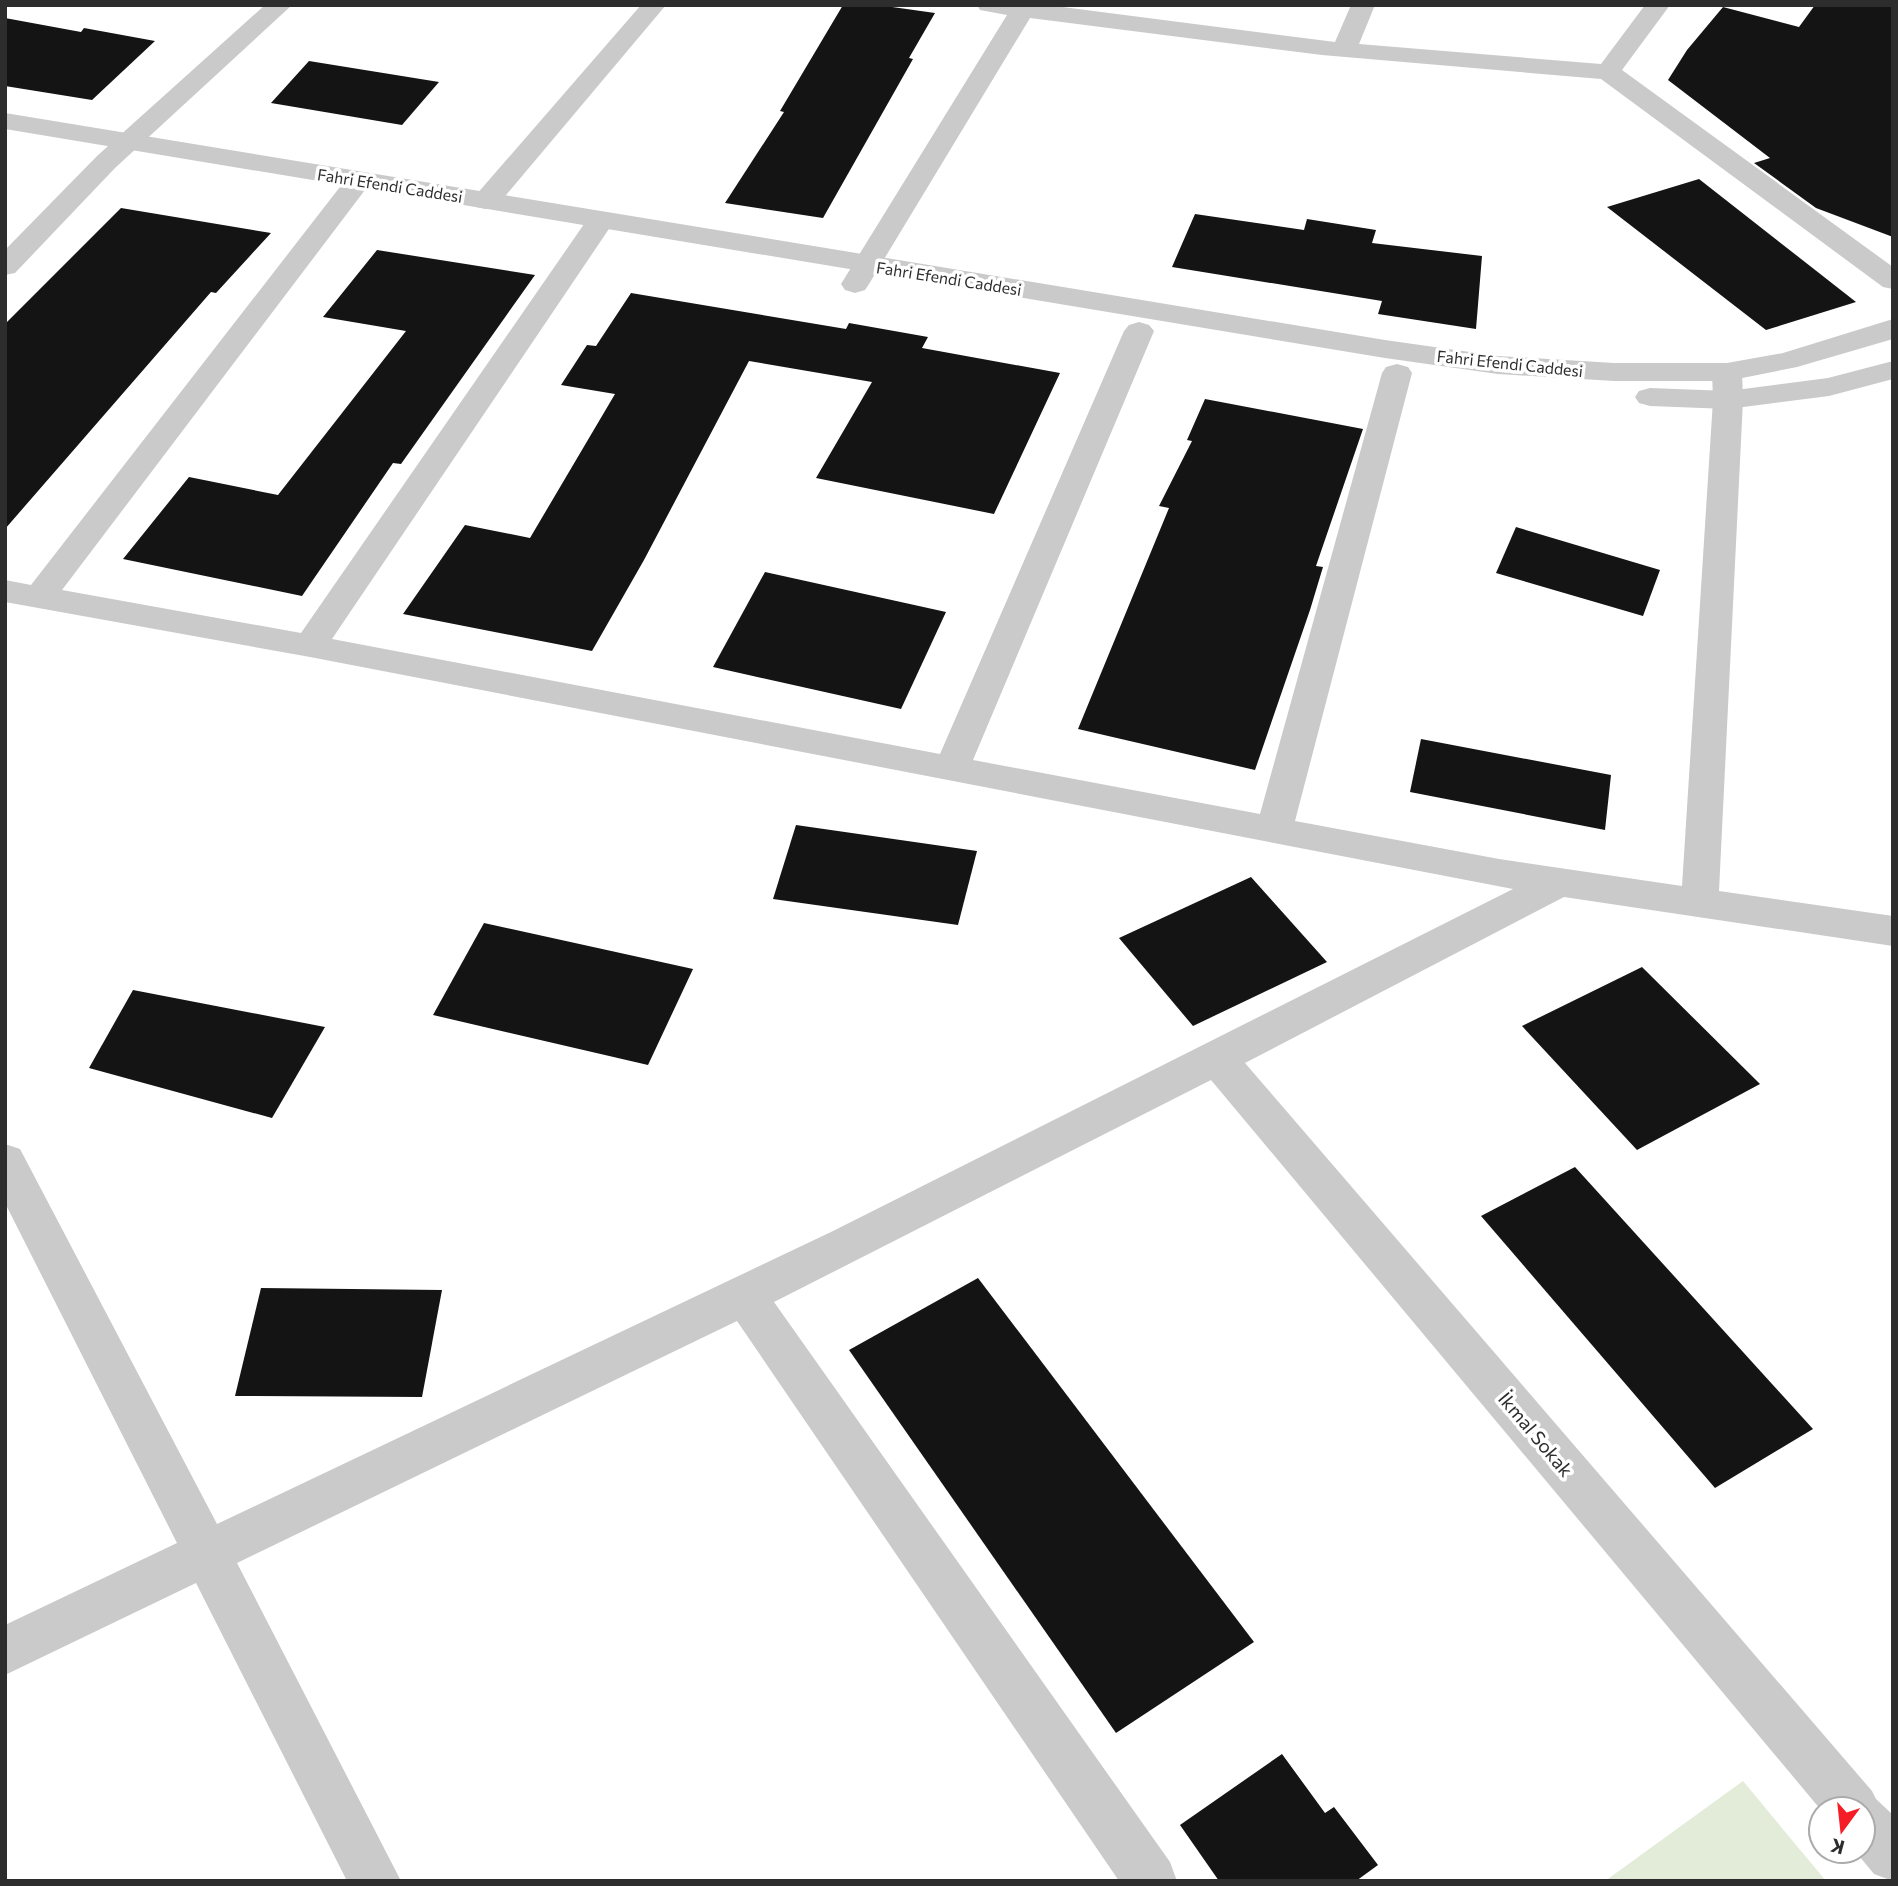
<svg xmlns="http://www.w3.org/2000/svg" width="1898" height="1886" viewBox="0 0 1898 1886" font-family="Commissioner,sans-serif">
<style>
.green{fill:#e3ecd9}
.building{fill:#141414}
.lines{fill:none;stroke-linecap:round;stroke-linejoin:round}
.minor{fill:#cacaca;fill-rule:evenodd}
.tertiary{fill:#cacaca;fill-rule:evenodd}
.labels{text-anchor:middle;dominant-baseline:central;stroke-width:7;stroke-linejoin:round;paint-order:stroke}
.far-street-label{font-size:16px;fill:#2d2d2d;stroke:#fff}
.street-label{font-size:19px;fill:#2d2d2d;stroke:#fff}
</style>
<rect width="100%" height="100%" fill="#fff"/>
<polygon class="green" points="1743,1781 1826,1881 1605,1881"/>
<g class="building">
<polygon points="843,5 878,5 935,13 909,58 913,59 823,218 725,203 784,112 780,111"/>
<polygon points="1815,5 1893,5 1893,237 1816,208 1754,163 1770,158 1668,80 1687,50 1723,7 1799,27"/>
<polygon points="5,18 81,32 84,28 155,41 92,100 5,86"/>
<polygon points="309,61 439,82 402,125 271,103"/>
<polygon points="1699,179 1856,302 1766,330 1607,207"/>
<polygon points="121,208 271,233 216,293 211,292 5,529 5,324"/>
<polygon points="1195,214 1304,230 1307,219 1376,230 1372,243 1482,256 1476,329 1378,314 1382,301 1172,267"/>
<polygon points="377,250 535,275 401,464 393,463 302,596 123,559 189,477 278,495 406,331 323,317"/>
<polygon points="631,293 846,329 849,323 928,337 922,348 1060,373 994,514 816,478 872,382 749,361 644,560 592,651 403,614 465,525 530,538 615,394 561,385 587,345 596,346"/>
<polygon points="1205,399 1363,429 1316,566 1323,567 1310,610 1255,770 1078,729 1169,508 1159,506 1192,441 1187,440"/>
<polygon points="1516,527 1660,570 1643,616 1496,573"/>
<polygon points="765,572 946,612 901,709 713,667"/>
<polygon points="1421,739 1611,775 1605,830 1410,792"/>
<polygon points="796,825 977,851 958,925 773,899"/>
<polygon points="1251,877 1327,962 1193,1026 1119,938"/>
<polygon points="484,923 693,969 648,1065 433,1015"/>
<polygon points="1642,967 1760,1084 1637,1150 1522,1026"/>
<polygon points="133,990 325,1027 272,1118 89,1068"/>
<polygon points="1575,1167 1813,1429 1715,1488 1481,1216"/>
<polygon points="978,1278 1254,1642 1116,1733 849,1350"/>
<polygon points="261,1288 442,1290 422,1397 235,1396"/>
<polygon points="1282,1754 1325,1813 1334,1807 1378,1865 1356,1881 1219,1881 1180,1825"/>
</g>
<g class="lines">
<g class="minor">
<polygon points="265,5 292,5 115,168 15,273 5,275 5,250 97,156"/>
<polygon points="641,5 666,5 496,207 486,209 476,207 472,201 476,195"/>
<polygon points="977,5 1047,5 1335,42 1351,5 1375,5 1359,44 1601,64 1645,5 1670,5 1622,70 1893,267 1893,289 1883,287 1601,79 1322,55 1030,18 869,284 865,290 855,293 845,290 841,284 1007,15 980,10"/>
<polygon points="359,172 368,174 372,180 368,186 62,590 301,633 591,214 601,212 611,214 615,220 332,639 940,754 1124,331 1129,325 1139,322 1149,325 1154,331 973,760 1260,814 1382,373 1386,367 1397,364 1408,367 1412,373 1295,821 1499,859 1682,886 1713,400 1712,372 1716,366 1727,363 1738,366 1742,372 1743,400 1719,891 1893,916 1893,946 1564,897 1245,1063 1872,1791 1876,1799 1893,1815 1893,1881 1874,1874 1855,1851 1863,1851 1863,1809 1821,1810 1211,1080 774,1302 1170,1862 1177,1881 1119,1881 737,1321 237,1563 401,1881 347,1881 196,1583 5,1675 5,1625 177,1543 5,1203 5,1144 20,1149 217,1524 831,1232 1513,889 310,657 5,602 5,580 31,585 350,174"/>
</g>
<g class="tertiary">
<polygon points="5,113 1385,340 1498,356 1614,363 1727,363 1783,353 1893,319 1893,339 1797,367 1727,381 1614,381 1498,374 1385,358 5,129"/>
<polygon points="1893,361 1893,379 1829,396 1728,409 1650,406 1639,403 1635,397 1639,391 1650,388 1728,391 1828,378"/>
</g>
</g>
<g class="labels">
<g class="far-street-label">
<text transform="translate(390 185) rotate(9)">Fahri Efendi Caddesi</text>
<text transform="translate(949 278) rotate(9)">Fahri Efendi Caddesi</text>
<text transform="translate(1510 363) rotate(6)">Fahri Efendi Caddesi</text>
</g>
<g class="street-label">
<text transform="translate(1536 1434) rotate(50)">İkmal Sokak</text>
</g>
</g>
<rect width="1898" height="1886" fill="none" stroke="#2d2d2d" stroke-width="14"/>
<g transform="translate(1842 1830) rotate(195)"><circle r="33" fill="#ffffff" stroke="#ababab" stroke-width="2"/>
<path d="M0-5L12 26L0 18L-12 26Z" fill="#f51e26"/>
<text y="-10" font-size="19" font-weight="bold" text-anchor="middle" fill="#2d2d2d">K</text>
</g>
</svg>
